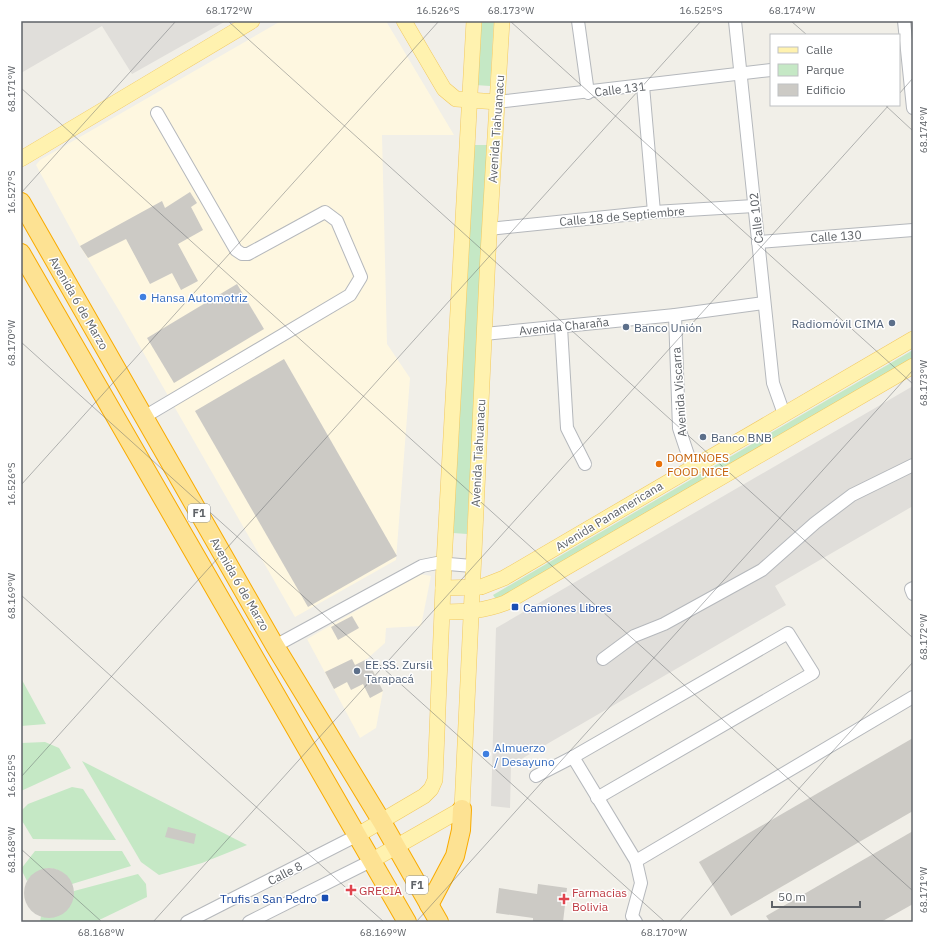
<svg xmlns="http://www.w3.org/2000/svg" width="934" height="943" viewBox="0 0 934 943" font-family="'IBM Plex Sans',sans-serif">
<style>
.commercial{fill:#fef7e0}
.industrial{fill:#e0deda}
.green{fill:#c5e8c5}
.building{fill:#cccac5}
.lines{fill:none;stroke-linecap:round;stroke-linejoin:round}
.minor-casing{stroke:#b5b8bc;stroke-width:14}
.major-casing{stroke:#f2c960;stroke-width:16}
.highway-casing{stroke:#f9ab00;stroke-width:20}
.minor{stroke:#fff;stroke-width:12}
.major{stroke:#fff2af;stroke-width:15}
.highway{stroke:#fde293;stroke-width:18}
.ticks{fill:none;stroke:#5f6368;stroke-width:1;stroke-opacity:0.45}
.shop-dot{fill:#3f7fe0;stroke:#fff;stroke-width:1.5}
.service-dot{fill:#5c6f8a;stroke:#fff;stroke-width:1.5}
.food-dot{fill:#e8710a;stroke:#fff;stroke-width:1.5}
.transit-dot{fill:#1a4fb4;stroke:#fff;stroke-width:1.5}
.health-dot{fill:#e0444e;stroke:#fff;stroke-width:1.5}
.labels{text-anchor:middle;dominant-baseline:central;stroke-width:3;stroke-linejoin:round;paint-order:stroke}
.shield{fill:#fff;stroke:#8f9295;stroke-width:1}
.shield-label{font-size:11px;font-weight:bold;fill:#5f6368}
.street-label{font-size:12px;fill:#5f6368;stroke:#fff}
.shop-label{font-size:12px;fill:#366cbe;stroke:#fff;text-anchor:start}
.service-label{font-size:12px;fill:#4e5e75;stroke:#fff;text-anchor:start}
.food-label{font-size:12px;fill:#c56008;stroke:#fff;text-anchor:start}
.transit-label{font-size:12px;fill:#164399;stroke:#fff;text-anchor:start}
.health-label{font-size:12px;fill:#be3a42;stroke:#fff;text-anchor:start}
.neatline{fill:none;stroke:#5f6368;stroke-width:1.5}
.ticks-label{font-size:10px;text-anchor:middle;fill:#5f6368}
</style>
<rect width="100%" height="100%" fill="#f1efe8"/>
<g class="commercial">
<polygon points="281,21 386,21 454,135 382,135 387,344 410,378 396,560 295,617 120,312 80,246 36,165 40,160"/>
<polygon points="420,574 431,576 421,626 386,628 385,643 367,659 383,691 376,728 360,738 307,639"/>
</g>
<g class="industrial">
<polygon points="21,21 226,21 132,74 102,26 21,73"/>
<polygon points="913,386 913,506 775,586 786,605 511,765 510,808 491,806 496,628"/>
</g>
<g class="green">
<polygon points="479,21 494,21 490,86 475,85"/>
<polygon points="473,145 487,145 467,534 453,533"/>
<polygon points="913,350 913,359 497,601 493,595"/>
<polygon points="21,679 22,680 46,724 21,726"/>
<polygon points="45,742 59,748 71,768 21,791 21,743"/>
<polygon points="82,761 247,845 202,863 159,875 141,862"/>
<polygon points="72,787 83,789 116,840 33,839 21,819 21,811 28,804"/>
<path d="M35,851H122L131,866L72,884C61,864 41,864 27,881L21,869Z"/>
<path d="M138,874L146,884L147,897L95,922H40L41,916C59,919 72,910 74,891Z"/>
</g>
<g class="building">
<polygon points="190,192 197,203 191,207 203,230 178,244 198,281 181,290 172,273 150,284 126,239 88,258 80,246 162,201 165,208"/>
<polygon points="237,284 264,329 174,383 147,338"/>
<polygon points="284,359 397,556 308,607 195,411"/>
<polygon points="352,616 359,628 338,640 331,627"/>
<polygon points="352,659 355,665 367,659 383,691 370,698 363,684 351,690 347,682 334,689 325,672"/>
<polygon points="913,738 913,811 731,916 699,862"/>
<polygon points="168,827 196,834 194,844 165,837"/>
<polygon points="913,831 913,904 881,922 770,922 766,916"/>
<circle cx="49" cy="893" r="25"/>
<polygon points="538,884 567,888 563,922 533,922 533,918 496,913 499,888 537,894"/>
</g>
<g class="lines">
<g class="minor-casing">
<g id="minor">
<polyline points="578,21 588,93"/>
<polyline points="735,21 773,383 784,414"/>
<polyline points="904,21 913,108"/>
<polyline points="643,86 654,212"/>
<polyline points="497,102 771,70"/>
<polyline points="489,229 654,212 754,206"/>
<polyline points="758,242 913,230"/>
<polyline points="675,315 679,428 692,467"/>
<polyline points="561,327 567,428 585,464"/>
<polyline points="484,334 675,315 764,303"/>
<polyline points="144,417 350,295 361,277 337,221 325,212 248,254 242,254 236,250 157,113"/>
<polyline points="913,588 911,589 913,594"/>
<polyline points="275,646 422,566 437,563 472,566"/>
<polyline points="603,659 634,636 664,624 762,570 815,523 852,495 913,465"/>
<polyline points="573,757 636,861 641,883 632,916 636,922"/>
<polyline points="536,776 573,757 788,633 813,673 597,798"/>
<polyline points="636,861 913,697"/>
<polyline points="187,922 356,836"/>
<polyline points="249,922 371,861"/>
</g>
</g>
<g class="major-casing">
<g id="major">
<polyline points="404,21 444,89 456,99 497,102"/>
<polyline points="21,159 252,21"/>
<polyline points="443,588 481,587 504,578 913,339"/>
<path d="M442,612C465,612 484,611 505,603L913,366"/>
<polyline points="356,836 424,796 431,789 435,780 444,563 474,21"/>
<polyline points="371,861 462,809 488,254 502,21"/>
</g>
</g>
<g class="highway-casing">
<g id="highway">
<polyline points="21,202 275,646 382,822 439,922"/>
<polyline points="21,253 407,922"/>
<polyline points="429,905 455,856 461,830 462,809"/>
</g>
</g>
<use href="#minor" class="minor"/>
<use href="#major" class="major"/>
<use href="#highway" class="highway"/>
</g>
<path class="ticks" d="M228,21L913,638M510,21L913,384M791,21L807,35M21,88L913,891M899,94L913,78M885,105L913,131M21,193L176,21M21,342L665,922M21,485L439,21M21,595L384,922M21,777L701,21M21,849L102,922M153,922L889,105M416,922L913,370M679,922L913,662"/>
<g class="shop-dot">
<circle cx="143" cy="297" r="4"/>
<circle cx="486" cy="754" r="4"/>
</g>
<g class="service-dot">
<circle cx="892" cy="323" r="4"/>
<circle cx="626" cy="327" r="4"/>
<circle cx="703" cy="437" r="4"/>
<circle cx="357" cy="671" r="4"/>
</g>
<circle class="food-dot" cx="659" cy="464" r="4"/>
<g class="transit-dot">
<rect x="511" y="603" width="8" height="8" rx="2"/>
<rect x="321" y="894" width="8" height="8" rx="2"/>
</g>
<g class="health-dot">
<path d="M349 884h4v4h4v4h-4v4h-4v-4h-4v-4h4z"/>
<path d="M562 893h4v4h4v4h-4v4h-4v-4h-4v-4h4z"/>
</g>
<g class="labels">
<g class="shield">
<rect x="188" y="504" width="22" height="18" rx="3"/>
<rect x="406" y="876" width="22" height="18" rx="3"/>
</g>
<g class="shield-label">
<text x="199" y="513">F1</text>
<text x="417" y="885">F1</text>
</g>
<g class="street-label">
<text transform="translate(620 89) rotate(-7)">Calle 131</text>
<text transform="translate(496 129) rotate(-86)">Avenida Tiahuanacu</text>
<text transform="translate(622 216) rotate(-5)">Calle 18 de Septiembre</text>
<text transform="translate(756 218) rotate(-96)">Calle 102</text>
<text transform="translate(836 236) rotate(-4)">Calle 130</text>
<text transform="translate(79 303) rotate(60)">Avenida 6 de Marzo</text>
<text transform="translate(564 326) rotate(-6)">Avenida Charaña</text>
<text transform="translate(679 392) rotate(-94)">Avenida Viscarra</text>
<text transform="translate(478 453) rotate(-87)">Avenida Tiahuanacu</text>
<text transform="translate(609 516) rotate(-31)">Avenida Panamericana</text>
<text transform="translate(240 584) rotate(60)">Avenida 6 de Marzo</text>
<text transform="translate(285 873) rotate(-27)">Calle 8</text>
</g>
<g class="shop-label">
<text x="151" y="297">Hansa Automotriz</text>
<text x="494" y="747">Almuerzo<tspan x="494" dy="14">/ Desayuno</tspan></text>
</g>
<g class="service-label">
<text x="884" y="323" text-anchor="end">Radiomóvil CIMA</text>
<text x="634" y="327">Banco Unión</text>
<text x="711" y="437">Banco BNB</text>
<text x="365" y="664">EE.SS. Zursil<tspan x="365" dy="14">Tarapacá</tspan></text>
</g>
<g class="food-label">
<text x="667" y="457">DOMINOES<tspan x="667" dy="14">FOOD NICE</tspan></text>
</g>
<g class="transit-label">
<text x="523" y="607">Camiones Libres</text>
<text x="317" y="898" text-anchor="end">Trufis a San Pedro</text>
</g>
<g class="health-label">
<text x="359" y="890">GRECIA</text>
<text x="572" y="892">Farmacias<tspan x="572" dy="14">Bolivia</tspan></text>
</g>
</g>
<rect width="934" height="943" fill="none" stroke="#ffffff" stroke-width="44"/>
<rect x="770" y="34" width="130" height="72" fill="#ffffff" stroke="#bfc1c3"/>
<rect x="778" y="47" width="20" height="6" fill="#fff2af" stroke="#bfc1c3"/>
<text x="806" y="54" font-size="12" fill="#5f6368">Calle</text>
<rect x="778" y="64" width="20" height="12" fill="#c5e8c5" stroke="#bfc1c3"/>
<text x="806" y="74" font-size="12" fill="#5f6368">Parque</text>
<rect x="778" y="84" width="20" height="12" fill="#cccac5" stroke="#bfc1c3"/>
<text x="806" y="94" font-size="12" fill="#5f6368">Edificio</text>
<path d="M772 901v6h88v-6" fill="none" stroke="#5f6368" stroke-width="2"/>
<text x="778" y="901" font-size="12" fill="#5f6368" stroke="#ffffff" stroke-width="3" paint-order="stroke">50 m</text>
<rect x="22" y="22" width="890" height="899" class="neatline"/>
<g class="ticks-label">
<text x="229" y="14">68.172°W</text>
<text x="438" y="14">16.526°S</text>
<text x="511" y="14">68.173°W</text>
<text x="701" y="14">16.525°S</text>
<text x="792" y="14">68.174°W</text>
<text transform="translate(11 89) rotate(-90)" y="4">68.171°W</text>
<text transform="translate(923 130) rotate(-90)" y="4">68.174°W</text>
<text transform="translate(11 192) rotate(-90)" y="4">16.527°S</text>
<text transform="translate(11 343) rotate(-90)" y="4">68.170°W</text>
<text transform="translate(923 383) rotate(-90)" y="4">68.173°W</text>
<text transform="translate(11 484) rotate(-90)" y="4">16.526°S</text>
<text transform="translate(11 596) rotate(-90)" y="4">68.169°W</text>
<text transform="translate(923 637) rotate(-90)" y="4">68.172°W</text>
<text transform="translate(11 776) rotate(-90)" y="4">16.525°S</text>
<text transform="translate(11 850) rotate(-90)" y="4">68.168°W</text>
<text transform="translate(923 890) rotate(-90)" y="4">68.171°W</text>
<text x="101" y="936">68.168°W</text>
<text x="383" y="936">68.169°W</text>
<text x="664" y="936">68.170°W</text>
</g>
</svg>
